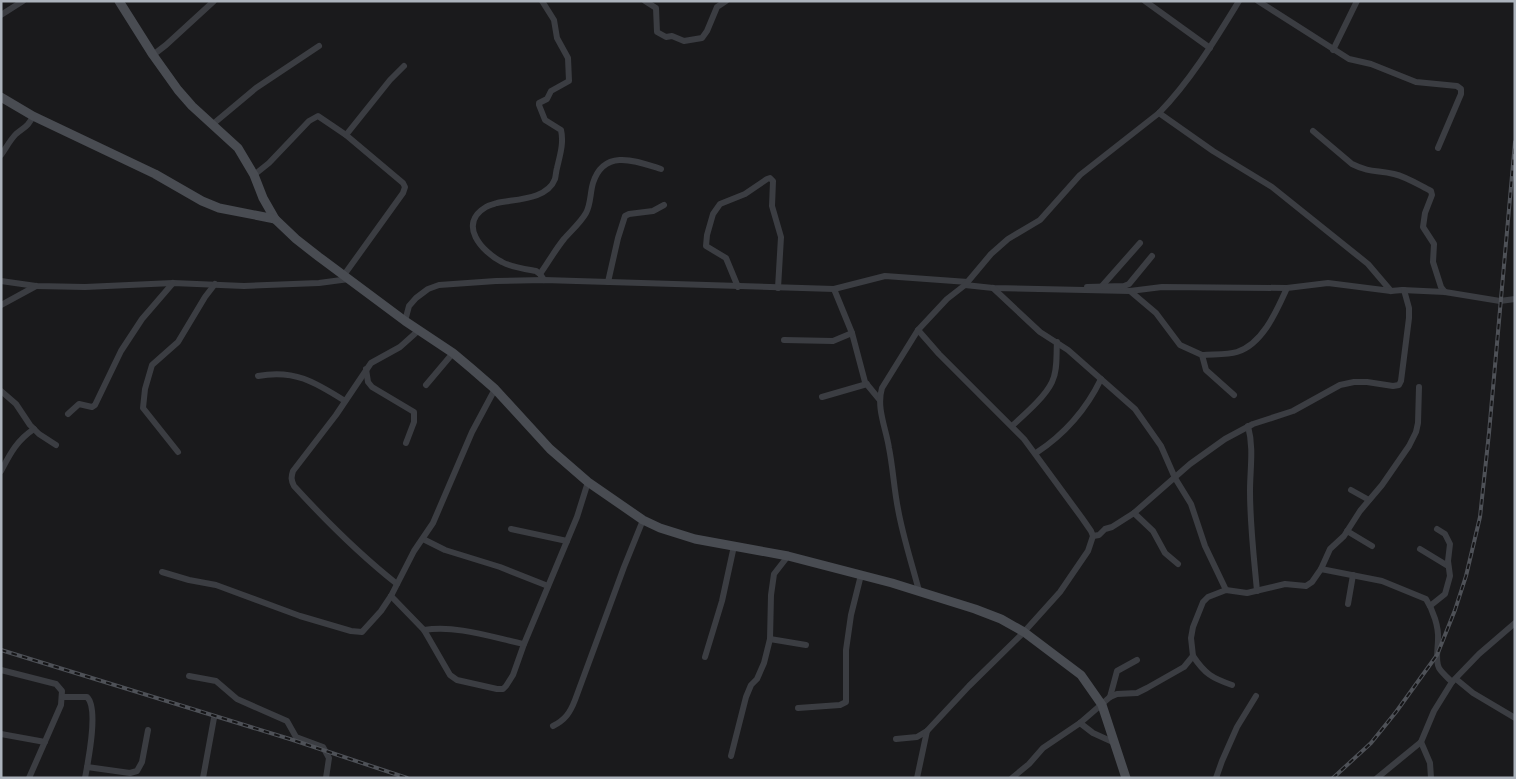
<svg xmlns="http://www.w3.org/2000/svg" width="1516" height="779" viewBox="0 0 1516 779" font-family="Barlow,sans-serif">
<style>
.lines{fill:none;stroke-linecap:round;stroke-linejoin:round}
.street{stroke:#3b3d42;stroke-width:6}
.secondary{stroke:#494c52;stroke-width:9}
.rail-casing{stroke:#4e5157;stroke-width:4}
.rail{stroke:#151517;stroke-width:2;stroke-dasharray:5.5;stroke-linecap:butt}
</style>
<rect width="100%" height="100%" fill="#1a1a1c"/>
<g class="lines">
<g class="street">
<path d="M542,1L554,20L557,38L568,58L569,81L551,91L547,99L539,103V105L545,120L561,130C564,143 560,155 557,168C556,171 556,175 555,179C547,200 515,199 497,203C494,204 489,205 486,207C457,224 482,252 502,262C511,267 525,269 536,271L540,274L544,280"/>
<polyline points="645,1 656,8 657,32 666,37 672,36 684,41 702,38 707,31 717,7 726,1"/>
<polyline points="1145,1 1210,48"/>
<polyline points="1258,1 1349,59 1371,64 1416,82 1457,86 1461,89 1461,94 1438,148"/>
<polyline points="1,15 23,1"/>
<polyline points="1333,50 1357,1"/>
<polyline points="153,55 166,45 214,1"/>
<polyline points="1159,113 1213,151 1272,187 1368,264 1391,291"/>
<polyline points="213,124 256,88 319,46"/>
<path d="M1313,131L1352,164C1370,173 1377,170 1394,174C1407,177 1419,185 1431,191L1432,195L1425,213L1423,227L1434,244L1433,262L1441,287L1445,292"/>
<polyline points="346,135 390,80 404,66"/>
<path d="M1,155C6,148 10,140 16,134C24,127 28,127 33,116"/>
<polyline points="254,175 269,163 309,121 318,116 346,135 403,183 405,187 403,193 344,275"/>
<path d="M540,274C548,263 555,250 564,239C571,231 581,222 586,213C591,204 590,193 593,183C604,148 636,161 661,169"/>
<polyline points="1,281 36,286 85,287 173,283 244,286 319,283 349,279"/>
<polyline points="608,282 618,238 625,216 629,214 653,211 664,205"/>
<polyline points="965,285 993,288 1130,291 1162,287 1287,288 1328,283 1391,291 1402,290 1445,292 1500,301 1515,299"/>
<polyline points="1102,286 1140,243"/>
<polyline points="738,287 726,258 706,246 707,235 713,214 720,204 745,194 767,179 770,178 773,181 772,206 781,237 778,288"/>
<polyline points="1087,287 1124,286 1129,284 1152,256"/>
<polyline points="993,288 1040,332 1068,350 1135,409 1161,446 1175,478 1191,504 1205,546 1226,590"/>
<polyline points="834,289 852,333 865,382 879,399"/>
<polyline points="1130,291 1156,313 1180,345 1202,355 1206,370 1234,395"/>
<polyline points="1,305 36,286"/>
<polyline points="405,321 409,306 416,298 428,289 439,285 496,281 544,280 834,289 885,276 968,282"/>
<polyline points="784,340 833,341 852,333"/>
<path d="M1202,355C1213,354 1227,355 1237,352C1263,344 1277,310 1287,288"/>
<polyline points="366,369 368,382 372,387 414,412 414,422 406,443"/>
<path d="M258,376C294,369 315,382 345,401"/>
<polyline points="426,385 453,353"/>
<polyline points="1,391 16,404 30,425 39,434 56,445"/>
<polyline points="822,397 867,384"/>
<polyline points="68,414 79,404 92,407 95,405 121,351 142,319 173,283"/>
<path d="M1012,426C1025,414 1045,397 1052,382C1058,370 1056,355 1057,342"/>
<path d="M1248,426C1254,448 1250,469 1250,491C1250,525 1254,558 1257,591"/>
<polyline points="178,452 143,408 145,389 152,365 178,342 205,297 215,284"/>
<path d="M1036,453C1065,434 1086,410 1101,379"/>
<path d="M1,471C10,454 17,440 34,429"/>
<polyline points="1351,490 1369,500"/>
<polyline points="1134,513 1153,531 1165,553 1178,564"/>
<polyline points="511,529 567,541"/>
<polyline points="1347,531 1372,546"/>
<polyline points="1093,536 1099,535 1105,529 1112,527 1134,513 1190,464 1225,439 1253,424 1293,411 1340,385 1354,382 1367,382 1393,386 1399,385 1401,381 1409,318 1409,308 1404,290"/>
<polyline points="423,539 445,550 500,567 548,586"/>
<polyline points="1420,549 1448,566"/>
<path d="M1321,569L1382,581L1426,599C1433,610 1439,627 1438,640C1438,649 1435,660 1439,668C1442,673 1448,678 1452,682"/>
<polyline points="162,572 189,580 216,585 300,616 351,631 362,632 381,611 391,596 414,551 433,523 472,432 495,389"/>
<path d="M397,584C359,554 326,521 294,486C291,480 291,477 293,471L336,415L371,363L400,347L419,330"/>
<path d="M919,591C912,564 903,537 898,509C894,489 893,468 889,448C886,428 876,408 882,388L918,330L947,299L965,285L991,254L1008,239L1040,220L1080,175L1159,113C1191,80 1215,40 1239,1"/>
<polyline points="391,596 424,630 450,675 457,680 497,689 503,689 506,686 513,675 524,644 577,517 588,482"/>
<polyline points="1348,604 1353,575"/>
<polyline points="1430,606 1445,594 1450,576 1448,561 1450,544 1445,534 1437,529"/>
<path d="M424,630C457,625 491,637 524,644"/>
<polyline points="770,639 806,645"/>
<path d="M1193,656C1205,674 1212,678 1232,685"/>
<polyline points="705,657 722,601 734,546"/>
<polyline points="1,670 56,684 62,691 61,705 29,778"/>
<polyline points="189,676 216,681 237,699 287,721 296,737 323,747 329,758 326,778"/>
<polyline points="1456,679 1473,693 1515,718"/>
<path d="M62,697H87C99,708 88,762 85,778"/>
<polyline points="1110,697 1117,671 1137,660"/>
<polyline points="798,708 840,705 846,702 846,650 851,615 861,575"/>
<polyline points="1080,723 1093,733 1115,743"/>
<path d="M553,726C565,720 570,713 575,700L624,567L643,520"/>
<polyline points="1,734 45,742"/>
<polyline points="896,739 917,737 927,731"/>
<polyline points="1421,742 1430,763 1431,778"/>
<polyline points="731,756 746,697 751,685 757,679 764,663 770,639 771,595 774,574 788,556"/>
<polyline points="87,767 130,773 137,771 142,762 148,730"/>
<polyline points="203,778 214,718"/>
<polyline points="917,778 927,731 969,686 1024,632 1060,592 1088,551 1093,536 1091,531 1082,518 1024,439 939,354 918,330"/>
<polyline points="1012,778 1029,764 1043,748 1080,723 1110,697 1117,694 1137,693 1147,688 1184,667 1193,656 1191,638 1193,627 1203,602 1208,597 1226,590 1247,593 1285,584 1306,586 1312,582 1321,569 1330,549 1344,536 1360,511 1382,485 1409,446 1416,432 1418,423 1419,387"/>
<polyline points="1216,778 1222,761 1237,727 1256,696"/>
<polyline points="1377,778 1421,742 1434,711 1452,682 1479,654 1515,623"/>
</g>
<g class="secondary">
<polyline points="119,1 153,55 178,90 192,106 238,148 254,175 263,198 275,219 296,239 319,257 405,321 453,353 472,369 495,389 550,449 588,482 643,520 660,528 695,539 788,556 892,583 975,609 1001,619 1024,632 1081,675 1102,705 1126,778"/>
<polyline points="1,97 33,116 155,174 202,201 219,208 275,219"/>
</g>
<g class="rail-casing">
<g id="rail">
<polyline points="1,650 293,740 407,778"/>
<polyline points="1333,778 1371,743 1396,712 1437,655 1455,610 1466,576 1480,517 1489,433 1515,142"/>
</g>
</g>
<use href="#rail" class="rail"/>
</g>
<rect width="1516" height="779" fill="none" stroke="#acb3bc" stroke-width="5"/>
</svg>
